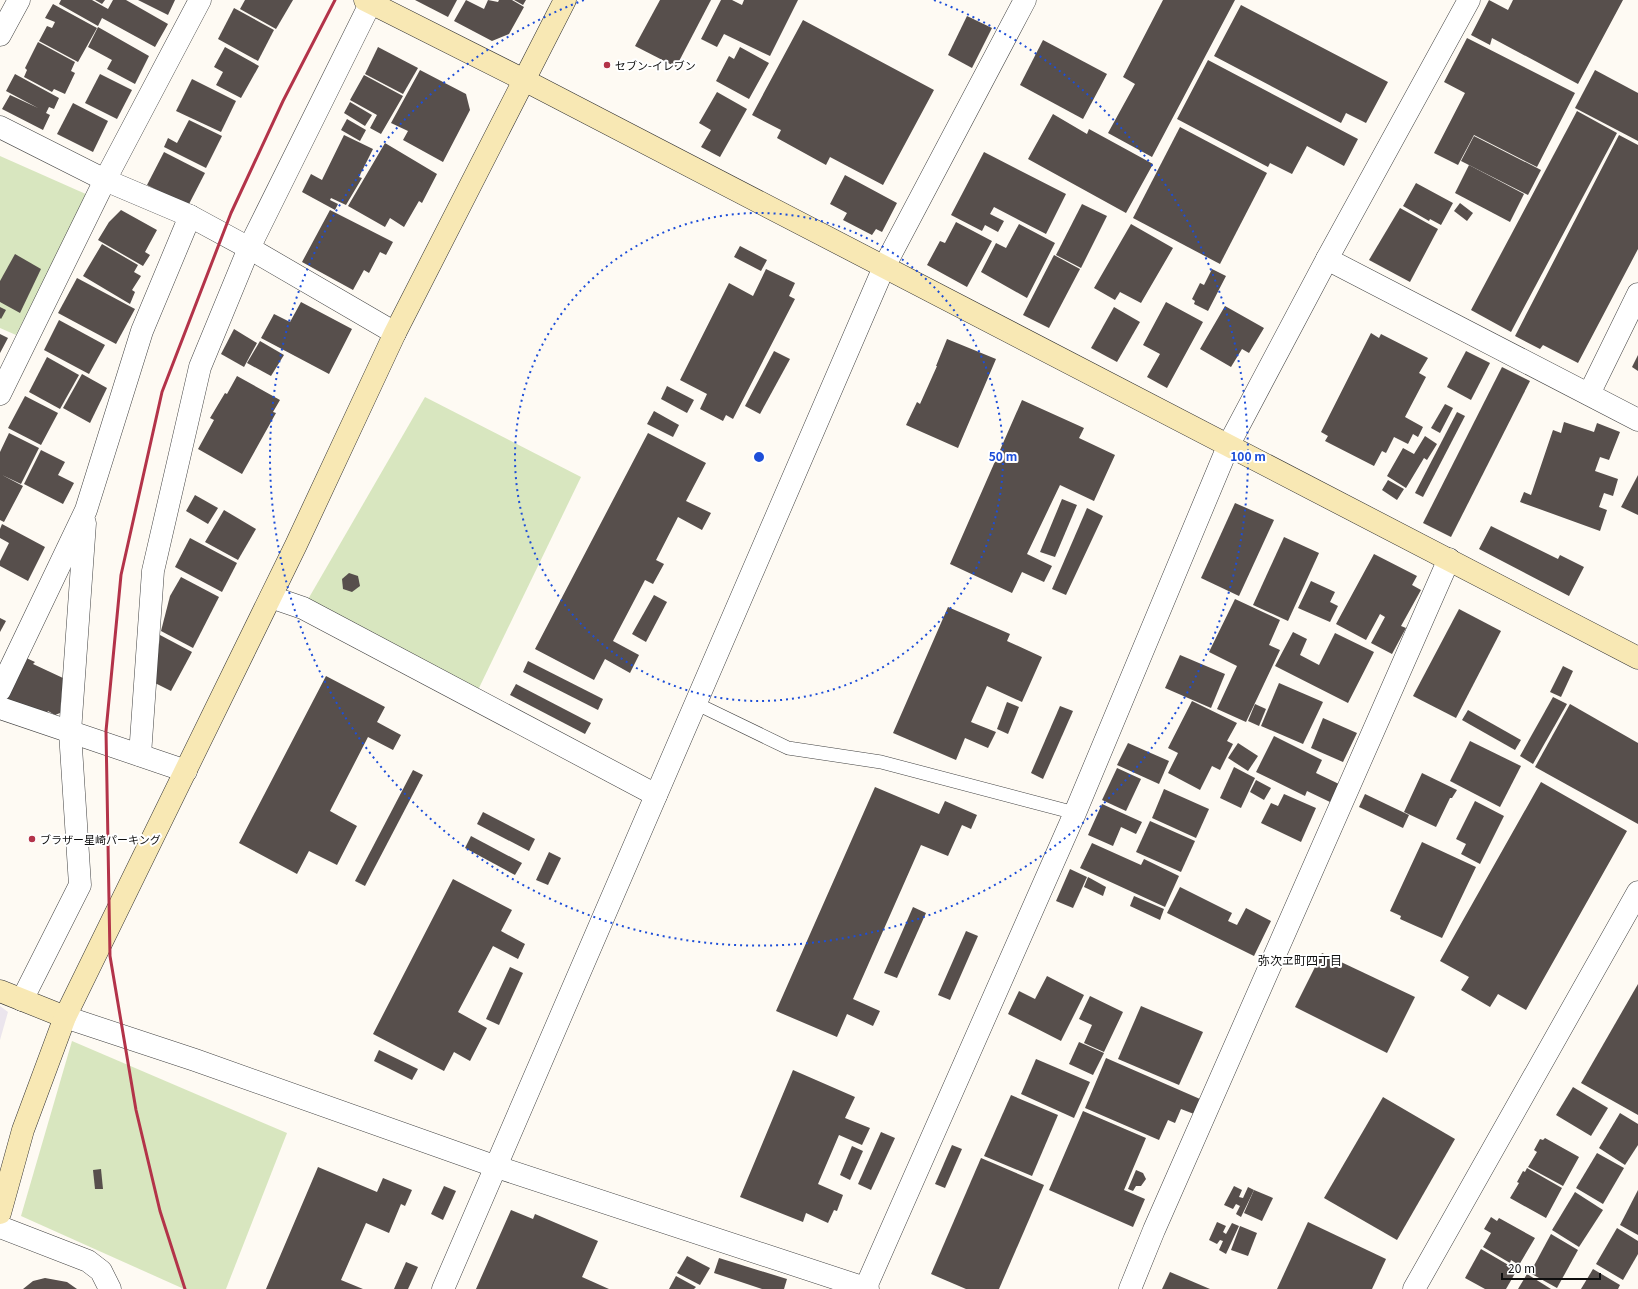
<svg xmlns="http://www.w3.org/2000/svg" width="1638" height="1289" viewBox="0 0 1638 1289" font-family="Georgia,'Noto Sans JP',serif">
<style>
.industrial{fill:#ebe5ed}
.green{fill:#d8e6bf}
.building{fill:#574f4c}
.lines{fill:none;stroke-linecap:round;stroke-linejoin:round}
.lane-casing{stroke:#424242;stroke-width:14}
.street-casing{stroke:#424242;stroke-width:23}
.secondary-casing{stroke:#313131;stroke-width:23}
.lane{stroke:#fff;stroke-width:13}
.street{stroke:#fff;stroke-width:22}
.secondary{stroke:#f8e8b4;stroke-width:22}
.rail{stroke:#b33349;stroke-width:3}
.ring{fill:none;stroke:#1d4ed8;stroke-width:2;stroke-dasharray:2 4}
.poi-dot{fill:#b33349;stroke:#fff;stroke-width:1.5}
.labels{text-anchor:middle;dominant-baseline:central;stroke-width:4;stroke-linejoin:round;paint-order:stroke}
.poi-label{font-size:11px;fill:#0f0f0f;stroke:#fff;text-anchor:start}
.neighbourhood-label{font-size:12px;fill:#0f0f0f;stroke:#fff}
.centre{fill:#1d4ed8;stroke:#fff;stroke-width:2}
.ring-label{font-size:12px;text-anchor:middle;font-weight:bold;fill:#1d4ed8;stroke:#fff;stroke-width:4;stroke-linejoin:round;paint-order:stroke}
</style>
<rect width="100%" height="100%" fill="#fefaf3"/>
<polygon class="industrial" points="0,1006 8,1012 0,1040"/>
<g class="green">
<polygon points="0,156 88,195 16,335 0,328"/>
<polygon points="425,397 581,477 478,690 303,608"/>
<polygon points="72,1041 287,1133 226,1289 184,1289 21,1216"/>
</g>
<g class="building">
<polygon points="61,0 92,0 108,9 113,0 126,0 168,24 155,47 102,18 98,26 59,4"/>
<polygon points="95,0 105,0 102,4"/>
<polygon points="138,0 175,0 168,15"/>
<polygon points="245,0 293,0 276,29 240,9"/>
<polygon points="415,0 457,0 448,17"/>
<polygon points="466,0 484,9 488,0 498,2 499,0 512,0 524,7 509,34 492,41 454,21"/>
<polygon points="514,0 526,0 523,5"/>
<polygon points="660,0 711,0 676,67 635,46"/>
<polygon points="721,0 732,0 742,5 744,0 798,0 770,56 724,34 717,47 701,39"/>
<polygon points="1163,0 1235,0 1152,157 1108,133 1135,84 1123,77"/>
<polygon points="1489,0 1508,10 1513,0 1623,0 1578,84 1492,38 1490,45 1471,35"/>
<polygon points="53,4 97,28 78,62 39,41 47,26 52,28 55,22 45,18"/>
<polygon points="1241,5 1388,82 1366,123 1346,113 1341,123 1214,56"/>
<polygon points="234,8 274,30 258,61 218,39"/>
<polygon points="967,16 992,28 972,68 948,55"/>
<polygon points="803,20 934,90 883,185 830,157 826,165 777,138 781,130 752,115"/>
<polygon points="98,27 149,56 135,84 107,69 112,60 88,47"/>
<polygon points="1467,38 1575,93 1537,167 1474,135 1458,165 1434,153 1465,93 1444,82"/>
<polygon points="1043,40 1107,74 1083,119 1020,85"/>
<polygon points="38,42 75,62 71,71 75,73 65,94 54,89 52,92 24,77 27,70 25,68"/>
<polygon points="225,47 259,66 241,98 216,85 223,72 214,67"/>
<polygon points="378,47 418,68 403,94 365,74"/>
<polygon points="740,47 769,63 749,99 716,81 729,56 734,59"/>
<polygon points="1208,60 1358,139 1344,166 1307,146 1292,174 1270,163 1268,167 1177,119"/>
<polygon points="420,70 466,94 470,110 443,162 403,140 408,131 391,123"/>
<polygon points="1595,70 1638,93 1638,141 1575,108"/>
<polygon points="15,74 59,98 54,109 49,107 46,113 50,115 43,130 2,109 10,95 38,108 6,91"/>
<polygon points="100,74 132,90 117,119 85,103"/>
<polygon points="364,75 403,96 381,134 370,128 377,115 350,100"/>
<polygon points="192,79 236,101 221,132 176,111"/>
<polygon points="717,92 747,109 720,157 701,147 711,130 699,123"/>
<polygon points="350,102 372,115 365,126 344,113"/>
<polygon points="73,103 108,121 93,152 57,134"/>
<polygon points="1577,111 1617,133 1511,332 1471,310"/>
<polygon points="1053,114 1087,134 1089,129 1153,164 1126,213 1028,159"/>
<polygon points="347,119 366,130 360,141 341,130"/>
<polygon points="189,120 222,136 206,168 164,147 168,138 177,143"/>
<polygon points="1180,127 1267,173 1220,264 1133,218"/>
<polygon points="344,135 373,149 359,177 362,178 346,205 331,198 330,200 338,204 335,210 302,192 311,174 322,180"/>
<polygon points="1619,135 1638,145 1638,249 1578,363 1543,345 1540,349 1515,336"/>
<polygon points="1474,136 1541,170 1528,195 1461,161"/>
<polygon points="385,143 437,174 422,203 419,201 404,227 390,218 385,227 348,206"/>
<polygon points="164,152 205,173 188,206 147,185"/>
<polygon points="984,152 1066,194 1046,234 994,207 990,214 1004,221 998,232 985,225 982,231 951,215"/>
<polygon points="1469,165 1524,194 1510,222 1455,193"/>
<polygon points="845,175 897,203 882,232 876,229 872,235 843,220 847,213 830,204"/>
<polygon points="1416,183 1453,203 1441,225 1430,219 1429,221 1403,206"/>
<polygon points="1460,203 1473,213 1467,221 1454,211"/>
<polygon points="1082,204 1107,216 1081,268 1056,255"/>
<polygon points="1400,208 1438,229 1410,282 1369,260"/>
<polygon points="121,210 157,230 145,252 150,255 143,266 98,240 109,222"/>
<polygon points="330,210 393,242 386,255 380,252 369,273 364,270 353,290 302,262"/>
<polygon points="956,222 992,241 967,287 927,265 940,241 945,243"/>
<polygon points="1019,224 1055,243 1027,298 981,272 996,243 1006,248"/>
<polygon points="1131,224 1173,248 1141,303 1120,292 1115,300 1094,288"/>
<polygon points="102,244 138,265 134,272 141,276 132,290 135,292 130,304 83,276"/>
<polygon points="740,246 767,260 761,271 734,257"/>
<polygon points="15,254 41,269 20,313 0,302 0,281"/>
<polygon points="1054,255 1080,269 1049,328 1023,315"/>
<polygon points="766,269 795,283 789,296 795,299 733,419 726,415 723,421 700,409 707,394 680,380 729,283 753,296"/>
<polygon points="1212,269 1226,276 1208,311 1194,304 1195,301 1192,299 1200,283 1204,285"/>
<polygon points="77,278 135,309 116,344 58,313"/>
<polygon points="301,302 352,329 329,374 261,338 274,314 290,322"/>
<polygon points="1166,302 1203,322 1167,388 1147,377 1160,354 1143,345"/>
<polygon points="1225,306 1264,328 1249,353 1242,349 1231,367 1200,349"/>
<polygon points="0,307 6,310 1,319 0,318"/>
<polygon points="1114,307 1140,322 1117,362 1091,348"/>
<polygon points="59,320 105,345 89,374 44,350"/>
<polygon points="234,329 257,343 244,367 221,354"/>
<polygon points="1371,333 1379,338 1381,334 1428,358 1419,373 1426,377 1405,417 1423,427 1418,437 1413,434 1408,444 1394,437 1386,453 1382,451 1374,466 1325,441 1328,436 1321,432"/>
<polygon points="0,334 8,338 0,353"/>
<polygon points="947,339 996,359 958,448 906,425 917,402 920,404 937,366 936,366"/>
<polygon points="260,341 284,355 271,376 247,363"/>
<polygon points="774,351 790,359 760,414 745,406"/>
<polygon points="1466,351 1490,363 1471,400 1447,387"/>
<polygon points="1638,355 1638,371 1632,367"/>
<polygon points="47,357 79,375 60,409 29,392"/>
<polygon points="1502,367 1530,381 1451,537 1423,523"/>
<polygon points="82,374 107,388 90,423 63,408"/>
<polygon points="237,376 280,400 273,412 276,413 242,474 198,449 214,420 210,418 225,393 227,394"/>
<polygon points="667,386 694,400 687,413 661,399"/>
<polygon points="25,396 58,413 41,445 8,428"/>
<polygon points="1022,400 1084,428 1079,438 1115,455 1094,501 1060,485 1027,554 1052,566 1044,582 1022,572 1012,593 950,564"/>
<polygon points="1445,404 1453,408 1440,433 1431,428"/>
<polygon points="654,411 679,425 673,437 647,424"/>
<polygon points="1457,412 1465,416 1423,497 1415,493"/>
<polygon points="1564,422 1594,432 1597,423 1620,432 1609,460 1600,457 1595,471 1618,479 1613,496 1604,493 1599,507 1607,510 1600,531 1520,502 1524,492 1531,495 1553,430 1561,433"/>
<polygon points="9,433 39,448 21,484 2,475 23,486 4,522 0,520 0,452"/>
<polygon points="648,433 706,463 686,501 711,513 702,530 678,517 656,560 664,564 653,584 645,580 613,641 639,655 630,673 605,659 594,680 535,649"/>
<polygon points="1425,436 1437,444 1427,460 1424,458 1406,488 1387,476 1403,448 1414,454"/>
<polygon points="41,450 65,462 58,475 74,483 63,504 24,484"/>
<polygon points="1638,475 1638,515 1621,507"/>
<polygon points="1388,480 1404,489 1397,500 1382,490"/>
<polygon points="195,495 218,508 208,524 186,511"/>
<polygon points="1062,499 1077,505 1055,557 1040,552"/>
<polygon points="1235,503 1274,520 1239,596 1201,578"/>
<polygon points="1087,508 1103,516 1066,595 1052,589"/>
<polygon points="224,510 256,529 238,560 205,542"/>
<polygon points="2,524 45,547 28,581 0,566 0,561 9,543 0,538 0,529"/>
<polygon points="1491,526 1558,559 1560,555 1584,567 1569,596 1479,549"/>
<polygon points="1284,537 1319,553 1288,621 1253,605"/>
<polygon points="190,538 237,563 222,592 175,567"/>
<polygon points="1374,554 1417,576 1412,585 1421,590 1401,626 1406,628 1392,654 1371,643 1385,617 1380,614 1366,640 1336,624"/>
<polygon points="349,573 358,576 360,586 352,592 343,589 342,579"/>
<polygon points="181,577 219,597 193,648 161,631 170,596"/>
<polygon points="1311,581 1335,592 1330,602 1338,606 1330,622 1298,608"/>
<polygon points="654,595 667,602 646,642 632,634"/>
<polygon points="1235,599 1280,620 1269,645 1280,650 1246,722 1217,709 1237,666 1209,652"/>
<polygon points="948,607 1010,634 1007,641 1042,657 1022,702 987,686 971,722 996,732 988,748 965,738 956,760 893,733"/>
<polygon points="1459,609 1501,631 1456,718 1413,696"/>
<polygon points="0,618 6,621 0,632"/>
<polygon points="1293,632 1307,639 1300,655 1319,665 1335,633 1374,652 1348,703 1275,666"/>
<polygon points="160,635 192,652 171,691 155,683"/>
<polygon points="1180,655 1225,674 1211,708 1165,688"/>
<polygon points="22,656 35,662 33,664 63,678 60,713 55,715 48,711 45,716 4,698"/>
<polygon points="528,661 603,699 598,710 523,672"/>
<polygon points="1563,666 1573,671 1561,697 1550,692"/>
<polygon points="326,676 385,707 377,722 401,735 393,750 368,737 330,811 357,826 337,865 309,851 297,874 239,843"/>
<polygon points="1279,683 1323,702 1303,744 1261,726"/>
<polygon points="516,684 591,723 585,734 510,695"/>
<polygon points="1553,697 1567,704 1533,764 1520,756"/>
<polygon points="1192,701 1237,723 1227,741 1233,744 1220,770 1212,766 1200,790 1168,773 1178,753 1168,748"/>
<polygon points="1007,702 1019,707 1008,734 997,729"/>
<polygon points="1255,704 1266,709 1259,726 1248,721"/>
<polygon points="1570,704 1638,743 1638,824 1535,767"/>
<polygon points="1060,706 1073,711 1043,779 1031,773"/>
<polygon points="1468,710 1521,740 1515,750 1462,720"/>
<polygon points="1323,718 1357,733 1343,762 1311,748"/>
<polygon points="1274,736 1322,760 1316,773 1339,784 1330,802 1307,791 1305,796 1256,772"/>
<polygon points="1470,741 1521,766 1500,807 1450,781"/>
<polygon points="1128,743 1169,761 1159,784 1117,765"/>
<polygon points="1238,743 1258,756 1248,771 1228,758"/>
<polygon points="1234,767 1255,778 1241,808 1220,798"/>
<polygon points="1117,768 1141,779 1126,811 1102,800"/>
<polygon points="413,770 423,775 365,886 355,881"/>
<polygon points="1422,773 1457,790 1452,798 1450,798 1436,827 1404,812"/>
<polygon points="1256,780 1271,788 1264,800 1250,792"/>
<polygon points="1541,782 1627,831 1526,1010 1498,994 1490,1007 1461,990 1469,977 1440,961"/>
<polygon points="875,787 939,814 945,801 977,815 971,829 962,825 948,856 921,845 853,999 880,1011 873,1026 847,1014 837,1037 776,1011"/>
<polygon points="1164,789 1209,809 1196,838 1152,818"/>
<polygon points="1284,794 1316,808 1301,842 1261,823 1271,803 1278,806"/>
<polygon points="1365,794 1409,815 1403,828 1359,807"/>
<polygon points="1475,801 1504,816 1480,864 1461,854 1466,844 1456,839"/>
<polygon points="1102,804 1142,822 1136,834 1121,827 1113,846 1088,835"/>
<polygon points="483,812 535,839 529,851 477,824"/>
<polygon points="1150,821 1195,841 1181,872 1136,852"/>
<polygon points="471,836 522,863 515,875 465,848"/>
<polygon points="1422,842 1476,867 1442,938 1400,919 1401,916 1390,911"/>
<polygon points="1092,843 1141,865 1144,859 1179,876 1165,907 1080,868"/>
<polygon points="549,852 561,858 548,885 536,880"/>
<polygon points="1070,869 1087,877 1073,908 1056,901"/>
<polygon points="1088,877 1106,887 1103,896 1084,887"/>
<polygon points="453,879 512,910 501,931 525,944 518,959 493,946 458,1012 487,1028 470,1061 454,1052 444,1071 373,1034"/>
<polygon points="1180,887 1232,913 1228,921 1237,925 1246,908 1271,921 1254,956 1167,913"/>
<polygon points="1134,896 1164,909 1160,920 1130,906"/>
<polygon points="913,907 926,913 897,978 884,973"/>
<polygon points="966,931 978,936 950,1000 938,995"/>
<polygon points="1322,953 1415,997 1387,1053 1295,1007"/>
<polygon points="510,967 523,973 499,1025 486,1019"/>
<polygon points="1047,976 1084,995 1061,1041 1008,1014 1019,991 1035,999"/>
<polygon points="1638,984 1638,1115 1581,1083"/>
<polygon points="1090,996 1123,1012 1104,1052 1084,1043 1092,1025 1079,1019"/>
<polygon points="1141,1006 1203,1032 1179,1085 1118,1059"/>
<polygon points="1079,1042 1104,1053 1093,1075 1069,1064"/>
<polygon points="379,1050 418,1069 412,1080 374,1061"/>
<polygon points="1106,1058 1200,1099 1194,1114 1181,1109 1175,1123 1168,1120 1159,1140 1085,1108"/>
<polygon points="1036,1059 1090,1082 1074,1118 1021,1094"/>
<polygon points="793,1070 855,1097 845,1118 870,1128 862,1145 839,1135 818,1184 843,1195 837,1211 834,1210 828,1223 806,1213 803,1222 740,1197"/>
<polygon points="1573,1087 1608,1108 1591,1136 1556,1115"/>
<polygon points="1011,1095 1058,1115 1032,1176 984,1156"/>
<polygon points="1383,1097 1455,1139 1397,1240 1324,1198"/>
<polygon points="1083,1111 1146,1138 1124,1190 1145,1199 1133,1227 1049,1190"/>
<polygon points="1620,1113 1638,1124 1638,1145 1625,1165 1599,1148"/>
<polygon points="881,1132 895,1138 871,1190 858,1184"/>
<polygon points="1545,1138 1579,1157 1563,1186 1528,1167 1537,1152 1534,1150 1540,1139 1543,1140"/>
<polygon points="952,1145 962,1149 945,1188 935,1184"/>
<polygon points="852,1146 863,1151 850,1180 840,1175"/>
<polygon points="1597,1153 1624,1168 1603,1204 1576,1188"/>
<polygon points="981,1158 1044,1185 999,1289 966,1289 931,1274"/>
<polygon points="318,1167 377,1192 383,1178 412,1190 405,1206 401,1204 389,1233 366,1223 341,1280 363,1289 266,1289"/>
<polygon points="1527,1168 1562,1188 1546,1218 1510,1198 1519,1183 1517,1182 1523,1171 1525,1172"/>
<polygon points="101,1169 103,1189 95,1189 93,1170"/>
<polygon points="1136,1170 1143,1173 1146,1179 1141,1186 1136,1186 1133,1191 1128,1189"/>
<polygon points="444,1186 456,1191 443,1220 431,1214"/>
<polygon points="1234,1186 1242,1190 1239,1197 1243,1198 1248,1187 1254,1190 1241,1217 1236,1214 1240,1206 1236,1204 1233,1209 1224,1205"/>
<polygon points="1254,1190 1273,1198 1262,1221 1244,1213"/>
<polygon points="1638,1190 1638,1235 1620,1225"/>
<polygon points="1575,1192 1603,1210 1579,1247 1552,1230"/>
<polygon points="511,1210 533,1219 535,1214 598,1241 582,1277 609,1289 476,1289"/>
<polygon points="1491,1217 1497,1221 1499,1218 1535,1238 1519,1265 1511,1260 1510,1263 1483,1247 1491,1233 1484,1229"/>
<polygon points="1217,1222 1226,1226 1223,1232 1226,1234 1232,1223 1239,1226 1226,1254 1219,1250 1223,1241 1220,1240 1217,1244 1209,1240"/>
<polygon points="1308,1222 1386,1259 1372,1289 1277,1289"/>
<polygon points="1240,1226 1257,1233 1248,1256 1231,1250"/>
<polygon points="1617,1228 1638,1241 1638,1254 1623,1280 1596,1264"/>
<polygon points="1551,1234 1578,1250 1557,1288 1530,1273"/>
<polygon points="1481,1249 1517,1270 1506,1289 1485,1289 1465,1278"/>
<polygon points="687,1256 710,1268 700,1285 677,1273"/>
<polygon points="719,1258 787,1279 784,1289 762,1289 714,1273"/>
<polygon points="406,1262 418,1267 408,1289 394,1289"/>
<polygon points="1593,1269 1620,1285 1618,1289 1581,1289"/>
<polygon points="1170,1272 1210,1289 1162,1289"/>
<polygon points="1527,1274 1551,1289 1518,1289"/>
<polygon points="676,1276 696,1287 694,1289 669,1289"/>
<polygon points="45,1278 67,1282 77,1289 23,1289 33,1281"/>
</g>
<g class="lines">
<g class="lane-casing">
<polyline id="lane" points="695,703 788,748 881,762 1075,813"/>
</g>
<g class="street-casing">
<g id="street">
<polyline points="0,35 19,0"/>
<polyline points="0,127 105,180 190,216 249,248 395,333"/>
<polyline points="1327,259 1638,420"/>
<polyline points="0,394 105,180 200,0"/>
<polyline points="1589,394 1638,294"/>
<polyline points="271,597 303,608 656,795"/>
<polyline points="0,690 86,510 142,331 190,216"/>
<polyline points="0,708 186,771"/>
<polyline points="140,755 153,571 200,367 249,248 372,0"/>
<polyline points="22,1000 80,885 70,732 85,523"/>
<polyline points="65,1017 195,1060 497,1167 868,1289"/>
<polyline points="0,1227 88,1261 101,1271 110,1289"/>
<polyline points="443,1289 884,267 1025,0"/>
<polyline points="865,1289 1075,813 1229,444 1327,259 1469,0"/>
<polyline points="1130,1289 1154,1230 1449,559"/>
<polyline points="1414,1289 1638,892"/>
</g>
</g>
<g class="secondary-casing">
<g id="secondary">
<polyline points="365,0 524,80 1638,658"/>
<polyline points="0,991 65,1017"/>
<polyline points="0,1213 23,1130 65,1017 296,545 395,333 565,0"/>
</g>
</g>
<use href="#lane" class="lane"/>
<use href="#street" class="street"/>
<use href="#secondary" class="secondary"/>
<polyline class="rail" points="185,1289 160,1211 136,1110 110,956 106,731 121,575 162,392 231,213 283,101 335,0"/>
</g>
<g class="ring">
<circle cx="759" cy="457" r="244"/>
<path d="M934 0A489 489 0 1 1 584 0"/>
</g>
<g class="poi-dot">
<circle cx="607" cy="65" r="4"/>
<circle cx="32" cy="839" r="4"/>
</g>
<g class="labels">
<g class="poi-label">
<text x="615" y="65">セブン-イレブン</text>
<text x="40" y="839">ブラザー星崎パーキング</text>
</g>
<g class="neighbourhood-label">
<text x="1300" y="959">弥次ヱ町四丁目</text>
</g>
</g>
<circle cx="759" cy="457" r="6" class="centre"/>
<g class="ring-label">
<text x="1003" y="461">50 m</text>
<text x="1248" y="461">100 m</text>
</g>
<path d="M1502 1273v6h98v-6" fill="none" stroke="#0f0f0f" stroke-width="2"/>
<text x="1508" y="1273" font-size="12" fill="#0f0f0f" stroke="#ffffff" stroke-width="3" paint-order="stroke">20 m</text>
</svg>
